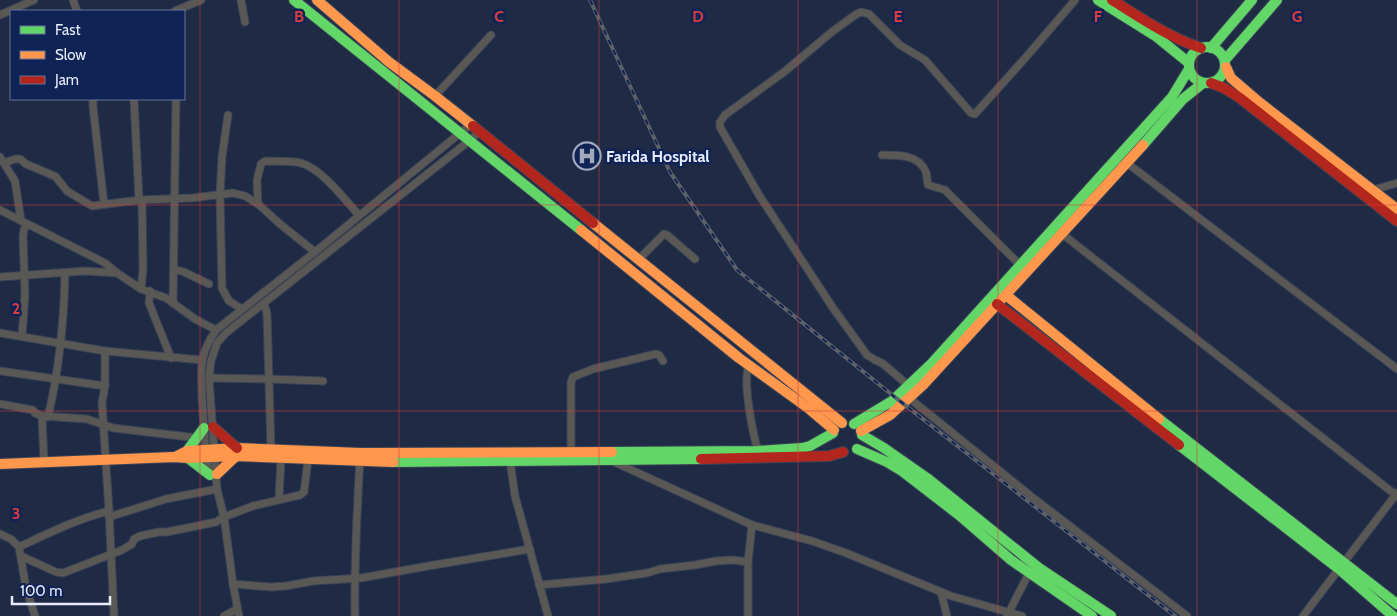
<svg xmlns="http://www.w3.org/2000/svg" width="1397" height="616" viewBox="0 0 1397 616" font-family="Cabin,sans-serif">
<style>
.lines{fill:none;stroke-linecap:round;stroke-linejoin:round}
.street-casing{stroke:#3a4357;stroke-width:9}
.fast-casing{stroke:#3a4357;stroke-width:12}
.slow-casing{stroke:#3a4357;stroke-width:12}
.jam-casing{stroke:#3a4357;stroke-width:12}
.street{stroke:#5a5854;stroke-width:7}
.fast{stroke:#63d668;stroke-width:10}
.slow{stroke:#ff974d;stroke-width:10}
.jam{stroke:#b3261e;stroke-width:10}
.rail-casing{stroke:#5d616a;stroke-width:4}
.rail{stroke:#0f2355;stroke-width:2;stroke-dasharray:5.5;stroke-linecap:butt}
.grid{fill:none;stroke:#d83c3d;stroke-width:1;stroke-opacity:0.55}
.labels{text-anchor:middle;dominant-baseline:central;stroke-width:5;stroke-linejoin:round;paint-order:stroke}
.poi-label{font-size:16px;font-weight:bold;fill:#e6ecf9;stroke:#0f2355;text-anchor:start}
.grid-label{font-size:16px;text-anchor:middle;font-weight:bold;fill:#d83c3d;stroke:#0f2355;stroke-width:5;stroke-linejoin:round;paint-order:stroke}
</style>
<rect width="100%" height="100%" fill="#1f2a45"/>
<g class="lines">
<g class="street-casing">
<g id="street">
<polyline points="73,0 77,11"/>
<polyline points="241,0 245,22"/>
<polyline points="175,11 201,0"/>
<polyline points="0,15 34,0"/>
<polyline points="435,96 491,35"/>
<polyline points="93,99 93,107 104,204"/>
<polyline points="134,99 139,200"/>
<polyline points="228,115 222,157 220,195 222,288 229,301 242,309"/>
<path d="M882,155C897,155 919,154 926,172C927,176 927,181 928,185L945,190L1020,265"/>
<polyline points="0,157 15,181 21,221"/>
<polyline points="4,163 15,159 20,159 26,164 52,175 56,177 67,191 92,206 139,200 192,198 233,193 245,196 258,204 280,224 315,252"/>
<polyline points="1127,163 1397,369"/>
<polyline points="1373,190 1397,183"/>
<path d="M258,204L257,180L261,164L265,161C276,162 290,160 301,163C322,169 344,199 359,215"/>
<polyline points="0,210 105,263 117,273 141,289 166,298 195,319 216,330"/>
<polyline points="1061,233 1397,496"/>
<polyline points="638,260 664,234 667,235 695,259"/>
<polyline points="174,269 184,272 209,284"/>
<polyline points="0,277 85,271 117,273"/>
<polyline points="141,289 143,269 142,200"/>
<polyline points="150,291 149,303 171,358"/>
<polyline points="173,303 176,99"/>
<polyline points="264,303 267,314 271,450"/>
<polyline points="0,333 105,351 202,360"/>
<polyline points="22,336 25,295 23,236 24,230 26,224"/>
<polyline points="105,351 105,386 102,403 109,511 114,616"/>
<path d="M749,366C742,381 753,434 758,451"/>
<polyline points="0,371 105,386"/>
<polyline points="209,378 269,379 323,381"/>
<polyline points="909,386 882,363 875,360 867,355 833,308 759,195 720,127 720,122 725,115 784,72 833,31 855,15 861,12 869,14 900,45 925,60 971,113 975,114 1027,56 1075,0"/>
<polyline points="909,398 1032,497 1187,616"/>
<polyline points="0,404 33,410 35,413 42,416 87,419 113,428 198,438"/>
<polyline points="42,416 44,462"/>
<path d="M48,417C59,370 64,321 65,273"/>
<polyline points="571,452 571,382 573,377 593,369 656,354 659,355 663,361"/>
<polyline points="510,461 515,496 548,616"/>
<polyline points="614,462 752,525 812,541 846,553 951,596 1022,616"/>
<path d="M210,476C204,450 204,424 202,397C202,385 200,371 203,358C205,348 210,339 216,330L315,252L470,125"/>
<polyline points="279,499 281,459"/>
<polyline points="109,517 166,499 217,489"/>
<polyline points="0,534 11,539 19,547 26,588 35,616"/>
<path d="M19,547C49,533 77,519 109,511"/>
<polyline points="21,556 56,572 63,573 122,550 132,544 134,539 140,536 159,532 167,532 216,522 224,517 253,506 300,495 304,492 308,460"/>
<polyline points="233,584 271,587 286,586 313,581 361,578 434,565 530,549"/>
<polyline points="539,585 606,579 647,573 660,569 695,565 716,561 733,560 748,562"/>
<polyline points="941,592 947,616"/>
<polyline points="224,616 237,609"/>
<polyline points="239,616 233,584 224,517 217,489 209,378 211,361 217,343 226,333 469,141 479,132"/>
<path d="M355,616C354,563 357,511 360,458"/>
<polyline points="748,616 748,562 752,525"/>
<polyline points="1007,616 1029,573"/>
<polyline points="1303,616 1397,493"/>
</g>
</g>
<g class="fast-casing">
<g id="fast">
<polyline points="294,0 581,230"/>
<polyline points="1098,0 1157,37 1189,63"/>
<circle cx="1207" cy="65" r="18"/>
<polyline points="1211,48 1252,0"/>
<polyline points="1225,60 1277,0"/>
<polyline points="1143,145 1183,99 1203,83"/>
<polyline points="1159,419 1397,604"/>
<polyline points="854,424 892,401 932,363 1172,97 1189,69"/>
<polyline points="862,435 884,448 927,478 1039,568 1111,616"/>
<polyline points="1179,445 1339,569 1393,616"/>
<polyline points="857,449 887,462 902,471 959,515 1011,560 1092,616"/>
<polyline points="187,451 204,428"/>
<polyline points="612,452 758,451 802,448 810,446 833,433"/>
<polyline points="188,458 210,475"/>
<polyline points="393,462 701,459"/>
</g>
</g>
<g class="slow-casing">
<g id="slow">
<polyline points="317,0 389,62 435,96 473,126"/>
<polyline points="1226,67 1231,78 1259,102 1397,209"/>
<polyline points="593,223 842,423"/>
<polyline points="581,230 739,358 808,408 834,430"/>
<polyline points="1006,295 1159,419"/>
<polyline points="861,431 890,415 923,385 1143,145"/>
<polyline points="177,456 187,451 237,448 361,453 612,452"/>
<polyline points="0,464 174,457 188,458 236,456 393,462"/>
<polyline points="217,474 236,456"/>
</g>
</g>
<g class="jam-casing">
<g id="jam">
<path d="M1112,0C1141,18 1168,37 1201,48"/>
<polyline points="1211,83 1224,88 1240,98 1397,221"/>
<polyline points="473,126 593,223"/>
<polyline points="997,304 1179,445"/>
<polyline points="213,427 237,448"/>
<polyline points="701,459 829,456 843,452"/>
</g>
</g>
<use href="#street" class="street"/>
<use href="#fast" class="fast"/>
<use href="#slow" class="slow"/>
<use href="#jam" class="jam"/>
<g class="rail-casing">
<polyline id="rail" points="590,0 670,172 737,270 896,398 1175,616"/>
</g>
<use href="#rail" class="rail"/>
</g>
<path class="grid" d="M200,0V616M399,0V616M599,0V616M798,0V616M998,0V616M1197,0V616M0,205H1397M0,411H1397"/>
<defs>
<g id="hospital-ring" transform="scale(1.4375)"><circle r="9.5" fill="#0f2355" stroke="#a0a8ba" stroke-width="1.5"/><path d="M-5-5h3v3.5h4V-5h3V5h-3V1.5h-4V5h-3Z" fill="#a0a8ba"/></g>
</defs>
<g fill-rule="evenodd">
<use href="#hospital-ring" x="587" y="156"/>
</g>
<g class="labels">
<g class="poi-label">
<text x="606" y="156">Farida Hospital</text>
</g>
</g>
<g class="grid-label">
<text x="299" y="22">B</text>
<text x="499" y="22">C</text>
<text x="698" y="22">D</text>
<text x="898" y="22">E</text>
<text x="1098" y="22">F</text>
<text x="1297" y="22">G</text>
<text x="16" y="314">2</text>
<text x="16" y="519">3</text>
</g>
<rect x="10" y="10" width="175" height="90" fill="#0f2355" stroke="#657397"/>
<rect x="20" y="26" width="25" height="8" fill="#63d668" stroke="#657397"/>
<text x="55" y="35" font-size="15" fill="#e6ecf9">Fast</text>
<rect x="20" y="51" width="25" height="8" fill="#ff974d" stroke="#657397"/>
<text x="55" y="60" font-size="15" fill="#e6ecf9">Slow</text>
<rect x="20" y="76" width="25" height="8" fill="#b3261e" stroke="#657397"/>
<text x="55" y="85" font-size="15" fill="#e6ecf9">Jam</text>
<path d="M12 596v8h98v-8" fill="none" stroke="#e6ecf9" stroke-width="2.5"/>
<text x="20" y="596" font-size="15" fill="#e6ecf9" stroke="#0f2355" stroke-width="4" paint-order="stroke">100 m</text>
</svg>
